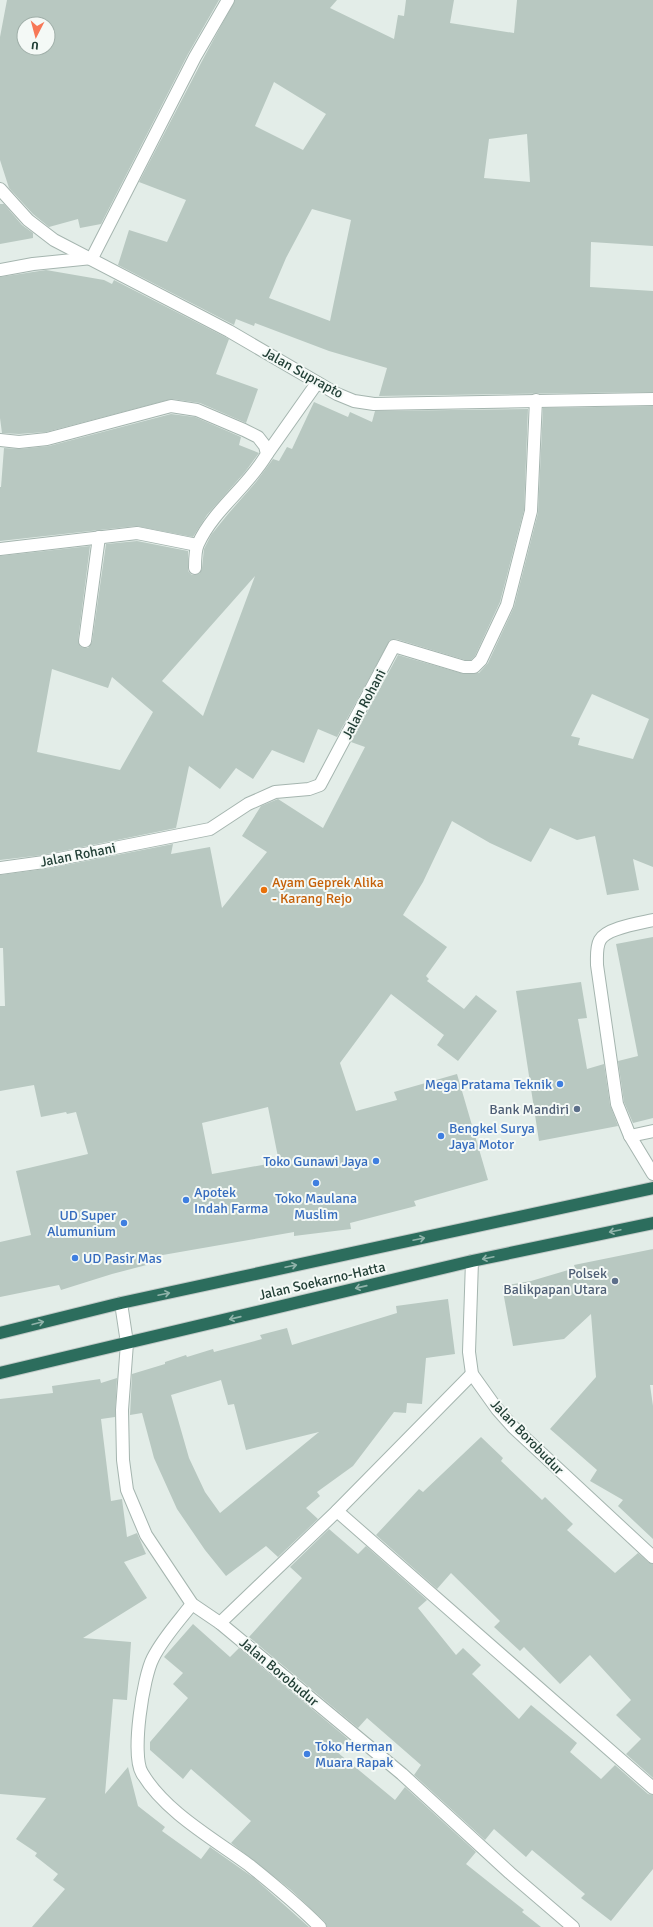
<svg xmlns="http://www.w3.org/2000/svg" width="653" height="1927" viewBox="0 0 653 1927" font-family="Signika,sans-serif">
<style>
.building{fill:#b8c8c1;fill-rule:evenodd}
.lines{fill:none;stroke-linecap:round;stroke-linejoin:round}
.lane-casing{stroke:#a5b5af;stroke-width:14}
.street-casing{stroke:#a5b5af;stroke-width:14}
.highway-casing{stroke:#c1c9c7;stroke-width:14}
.lane{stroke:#fff;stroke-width:12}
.street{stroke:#fff;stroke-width:12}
.highway{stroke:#2c6d5d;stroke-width:12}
.oneway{stroke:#90b3aa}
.food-dot{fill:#e8710a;stroke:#f4f9f6;stroke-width:1.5}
.shop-dot{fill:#3f7fe0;stroke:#f4f9f6;stroke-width:1.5}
.service-dot{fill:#5c6f8a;stroke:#f4f9f6;stroke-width:1.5}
.labels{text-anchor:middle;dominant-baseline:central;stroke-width:4;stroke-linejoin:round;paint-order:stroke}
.street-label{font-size:14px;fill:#223f36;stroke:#f4f9f6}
.food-label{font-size:14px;fill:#c56008;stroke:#f4f9f6;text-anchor:start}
.shop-label{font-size:14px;fill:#366cbe;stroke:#f4f9f6;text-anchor:start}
.service-label{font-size:14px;fill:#4e5e75;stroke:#f4f9f6;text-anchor:end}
</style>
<rect width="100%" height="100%" fill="#e3ede8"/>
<g class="building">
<path d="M7,0H219L188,54L101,224L80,228L78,219L49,227L33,214L9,188L0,160V37ZM24,24H48V48H24Z"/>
<path d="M235,0H337L330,8L394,39L398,15L404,16L406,0H454L450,23L514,33L517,0H653V246L591,242L590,287L653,291V392L379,396L387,368L329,351L255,323L254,326L236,319L234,325L118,265L129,230L167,242L186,200L139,182L202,61ZM274,82L326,114L303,150L255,126ZM527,134L530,182L484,178L489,139ZM312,209L351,220L330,321L269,298L286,258Z"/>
<polygon points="0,204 4,204 22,225 33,233 33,238 0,244"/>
<polygon points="46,270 104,280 112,284 114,280 229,339 216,374 258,389 246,423 200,403 172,399 46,432 19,434 2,433 0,418 0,277"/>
<path d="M314,402L348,417L350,412L372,422L375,411L528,409L524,510L500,602L475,656L471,660H465L396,639L390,640L337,737L318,729L304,763L272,750L253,779L236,768L220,789L189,766L176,828L43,855L0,860V556L90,546L78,640L81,647L88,648L92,642L106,544L137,541L188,551V571L192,575L199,574L202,568L204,549L211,535L228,514L256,482L273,459L279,461L287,447L292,449ZM255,576L203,716L162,681ZM52,669L108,688L112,677L153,712L120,770L37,752Z"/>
<path d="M653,406V867L633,859L639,890L607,895L595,836L577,840L550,828L531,862L490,843L452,821L423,882L403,915L447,947L426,976L429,979L427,981L464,1009L476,995L497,1011L458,1061L437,1045L444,1035L391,994L340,1063L356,1111L397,1100L394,1092L457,1074L488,1180L414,1201L416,1206L350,1223L351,1229L294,1236V1232L157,1256L158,1262L112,1274L61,1290L59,1285L0,1297V1242L31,1235L16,1171L88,1154L76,1112L67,1114L66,1112L41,1117L34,1085L0,1091V1006H5L3,948H0V875L45,869L173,844L171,854L210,847L222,908L267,852L242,836L261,806L278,799L323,828L365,747L351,742L398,655L464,674L479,673L488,663L514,607L538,513L543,408ZM592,694L649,719L633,759L578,745L580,738L571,736ZM268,1107L279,1162L212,1174L202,1123Z"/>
<polygon points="171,414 195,417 241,437 239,445 259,453 245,472 207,515 193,537 136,526 0,541 0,487 1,487 4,448 20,449 49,446"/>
<polygon points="653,937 653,1118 633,1123 624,1102 618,1061 638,1056 616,944"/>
<polygon points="581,982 587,1018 578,1019 587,1069 604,1064 610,1105 618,1126 539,1141 516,991"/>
<polygon points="653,1249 653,1385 650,1385 653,1406 653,1539 618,1506 623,1500 590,1481 597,1470 550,1429 596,1377 591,1314 564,1339 513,1346 502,1286 531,1281 575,1268 574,1265"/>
<path d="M448,1299L455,1354L426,1358L422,1404L407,1403L406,1413L394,1412L353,1466L317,1492L320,1496L306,1508L318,1519L278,1557L266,1546L226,1576L205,1550L177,1509L154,1458L142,1413L130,1415L132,1374L165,1364V1362L186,1355L187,1357L213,1349L214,1352L262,1339L260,1335L287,1328L292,1345L397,1313L396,1306ZM221,1380L228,1405L234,1404L246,1450L319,1432L220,1513L205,1492L189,1458L171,1395Z"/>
<polygon points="117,1378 115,1417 101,1419 111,1501 122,1499 127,1537 137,1533 146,1554 124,1562 147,1598 83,1638 131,1642 127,1700 113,1699 105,1794 128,1767 138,1806 165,1827 162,1831 201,1859 210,1847 254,1878 309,1927 32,1927 65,1889 53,1880 58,1874 35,1856 37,1853 16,1839 46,1798 0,1794 0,1399 53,1393 52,1386 100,1379 101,1383"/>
<polygon points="481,1437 503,1458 501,1461 542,1500 545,1497 573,1524 567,1530 615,1573 638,1553 648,1562 653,1564 653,1778 626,1754 641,1739 616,1715 631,1700 590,1655 560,1684 524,1647 520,1651 494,1627 500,1621 451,1573 437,1589 376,1535 419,1489 423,1492"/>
<polygon points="329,1529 358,1554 366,1546 427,1600 418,1608 456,1655 463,1648 481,1665 472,1674 519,1719 531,1705 577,1743 570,1752 601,1779 615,1765 648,1794 653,1795 653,1869 611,1921 581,1898 585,1894 532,1850 526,1857 494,1829 485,1840 414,1775 421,1765 367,1718 358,1728 249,1637 302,1578 290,1567"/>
<polygon points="193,1624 230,1657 239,1648 348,1739 337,1752 395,1800 405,1787 476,1852 466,1864 524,1910 522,1912 541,1927 327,1927 325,1922 291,1890 231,1843 251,1821 191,1769 183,1779 150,1750 150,1742 188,1698 173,1684 183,1673 164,1657"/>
</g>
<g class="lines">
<g class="lane-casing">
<g id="lane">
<path d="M653,920C640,923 606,928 600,940C596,947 597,957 597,965L617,1104L630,1136L653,1174"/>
<polyline points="630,1136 653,1131"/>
</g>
</g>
<g class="street-casing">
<g id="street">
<polyline points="0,189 28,220 54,240 229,331 337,394 354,401 374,404 653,399"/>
<polyline points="0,270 33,264 92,258 195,57 228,0"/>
<path d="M0,440L19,442L47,439L171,406L197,410L244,430L258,437L265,446L267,454C248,487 214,509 198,544C195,550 195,561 195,568"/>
<polyline points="267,454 317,383"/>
<polyline points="0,549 137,533 197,545"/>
<polyline points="85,641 99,537"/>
<polyline points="0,868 44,862 210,829 248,804 275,792 309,789 320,785 394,646 464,667 474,667 481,660 507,605 531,511 536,400"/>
<polyline points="472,1261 469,1352 472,1374 497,1409 513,1427 653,1557"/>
<polyline points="121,1303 127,1343 122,1410 123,1460 127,1490 146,1535 192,1604 220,1623 402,1774 510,1873 573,1927"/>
<polyline points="337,1511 653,1788"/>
<path d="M192,1604C179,1621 163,1638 153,1658C143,1677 131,1755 142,1773C165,1812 214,1839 249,1865C274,1885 298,1905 320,1927"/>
<polyline points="220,1623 337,1511 472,1374"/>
</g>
</g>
<g class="highway-casing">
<g id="highway">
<polyline points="0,1333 121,1303 653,1188"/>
<polyline points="0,1373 472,1261 653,1223"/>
</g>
</g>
<use href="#lane" class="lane"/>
<use href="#street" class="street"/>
<use href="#highway" class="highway"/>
</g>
<defs><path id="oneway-shaft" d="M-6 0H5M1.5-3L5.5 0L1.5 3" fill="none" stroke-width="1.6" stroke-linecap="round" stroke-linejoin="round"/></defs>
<g class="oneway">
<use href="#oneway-shaft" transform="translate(615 1231) rotate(168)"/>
<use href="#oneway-shaft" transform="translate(419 1239) rotate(-12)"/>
<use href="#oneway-shaft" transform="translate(488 1258) rotate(168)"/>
<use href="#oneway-shaft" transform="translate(291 1266) rotate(-12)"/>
<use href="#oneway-shaft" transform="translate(361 1287) rotate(167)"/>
<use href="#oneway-shaft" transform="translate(164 1294) rotate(-12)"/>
<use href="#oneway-shaft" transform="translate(235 1318) rotate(167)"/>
<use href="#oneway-shaft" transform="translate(38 1323) rotate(-14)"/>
</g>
<circle class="food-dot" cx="264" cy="890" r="4"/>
<g class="shop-dot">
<circle cx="560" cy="1084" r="4"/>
<circle cx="441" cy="1136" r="4"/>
<circle cx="376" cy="1161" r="4"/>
<circle cx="316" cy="1183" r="4"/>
<circle cx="186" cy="1200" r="4"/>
<circle cx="124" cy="1223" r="4"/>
<circle cx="75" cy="1258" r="4"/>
<circle cx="307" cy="1754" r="4"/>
</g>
<g class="service-dot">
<circle cx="577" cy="1109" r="4"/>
<circle cx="615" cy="1281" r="4"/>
</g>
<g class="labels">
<g class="street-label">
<text transform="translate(303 373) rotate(29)">Jalan Suprapto</text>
<text transform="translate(364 704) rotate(-62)">Jalan Rohani</text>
<text transform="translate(78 855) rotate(-11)">Jalan Rohani</text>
<text transform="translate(322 1281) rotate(-13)">Jalan Soekarno-Hatta</text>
<text transform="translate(527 1437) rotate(46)">Jalan Borobudur</text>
<text transform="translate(279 1672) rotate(40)">Jalan Borobudur</text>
</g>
<g class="food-label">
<text x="272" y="882">Ayam Geprek Alika<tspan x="272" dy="16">- Karang Rejo</tspan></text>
</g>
<g class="shop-label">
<text x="552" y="1084" text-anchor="end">Mega Pratama Teknik</text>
<text x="449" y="1128">Bengkel Surya<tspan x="449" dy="16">Jaya Motor</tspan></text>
<text x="368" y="1161" text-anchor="end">Toko Gunawi Jaya</text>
<text x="194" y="1192">Apotek<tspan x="194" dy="16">Indah Farma</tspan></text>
<text x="316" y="1198" text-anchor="middle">Toko Maulana<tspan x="316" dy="16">Muslim</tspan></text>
<text x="116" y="1215" text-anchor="end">UD Super<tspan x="116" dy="16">Alumunium</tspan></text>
<text x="83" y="1258">UD Pasir Mas</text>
<text x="315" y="1746">Toko Herman<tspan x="315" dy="16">Muara Rapak</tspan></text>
</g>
<g class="service-label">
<text x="569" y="1109">Bank Mandiri</text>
<text x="607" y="1273">Polsek<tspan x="607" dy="16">Balikpapan Utara</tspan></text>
</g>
</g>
<g transform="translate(36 36) rotate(186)"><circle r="19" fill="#f4f9f6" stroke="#a0afa9"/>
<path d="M0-3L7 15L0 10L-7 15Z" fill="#f77857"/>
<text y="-6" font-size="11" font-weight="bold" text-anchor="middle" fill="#223f36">U</text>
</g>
</svg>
